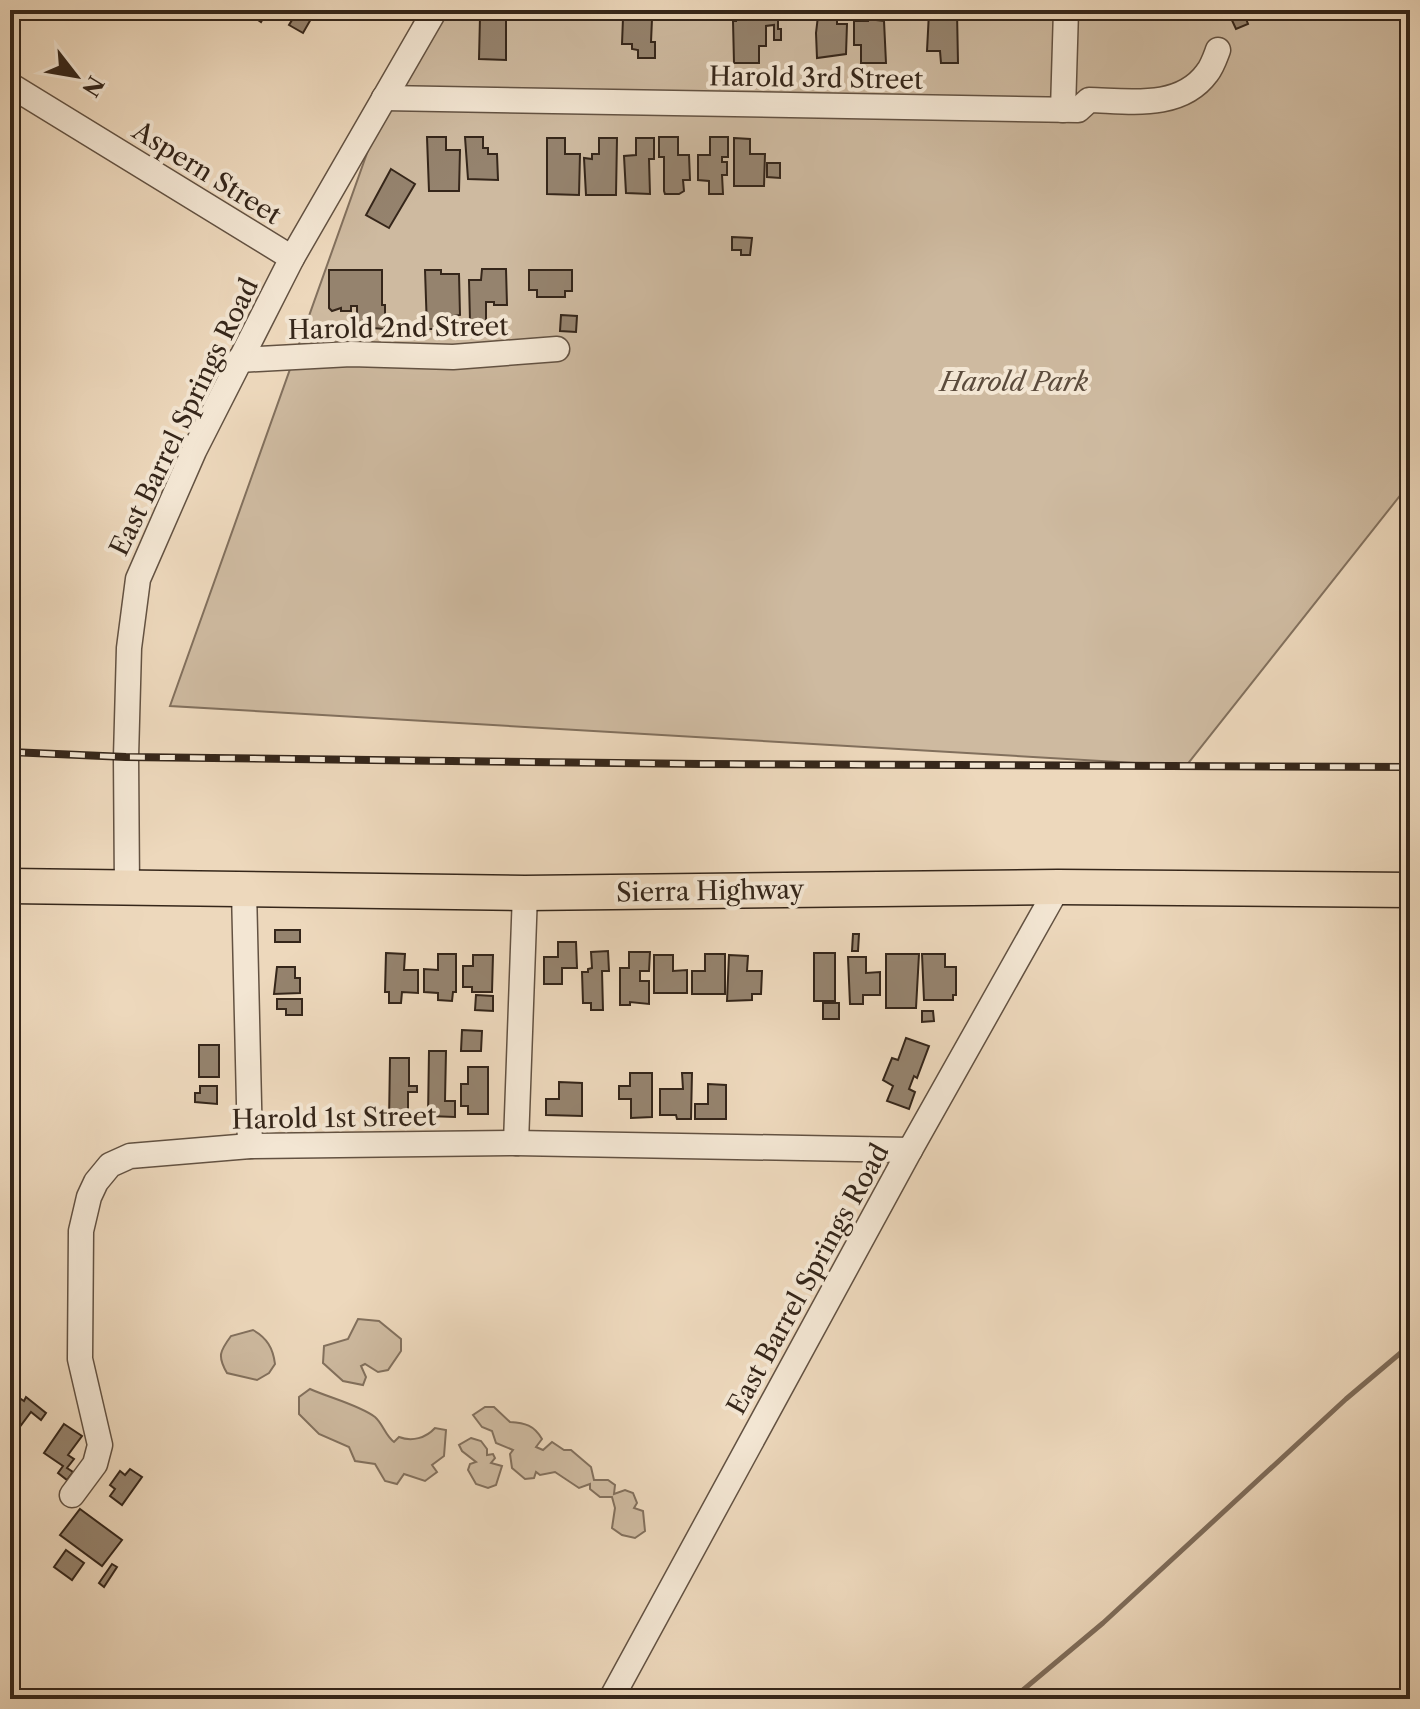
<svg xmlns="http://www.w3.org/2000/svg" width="1420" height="1709" viewBox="0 0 1420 1709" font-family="'Libre Caslon Text',serif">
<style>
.green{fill:#cebaa0;stroke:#82705d;stroke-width:2}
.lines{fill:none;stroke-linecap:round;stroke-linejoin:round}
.stream{stroke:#7e6c5a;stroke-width:5}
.building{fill:#95836e;stroke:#35261a;stroke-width:2}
.minor-casing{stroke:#635242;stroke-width:27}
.highway-casing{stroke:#35261a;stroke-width:37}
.minor{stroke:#f3e6d3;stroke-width:24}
.highway{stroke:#edd8bc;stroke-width:34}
.rail-casing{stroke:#35261a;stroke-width:8}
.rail{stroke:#f3e6d3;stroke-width:5;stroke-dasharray:15;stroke-linecap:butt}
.labels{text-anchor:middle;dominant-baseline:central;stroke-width:8;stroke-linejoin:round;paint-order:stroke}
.street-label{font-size:26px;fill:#35261a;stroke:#f3e6d3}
.park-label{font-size:26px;font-style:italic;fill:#5b4b3c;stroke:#f3e6d3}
</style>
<rect width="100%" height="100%" fill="#edd8bc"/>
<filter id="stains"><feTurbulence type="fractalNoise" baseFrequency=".0025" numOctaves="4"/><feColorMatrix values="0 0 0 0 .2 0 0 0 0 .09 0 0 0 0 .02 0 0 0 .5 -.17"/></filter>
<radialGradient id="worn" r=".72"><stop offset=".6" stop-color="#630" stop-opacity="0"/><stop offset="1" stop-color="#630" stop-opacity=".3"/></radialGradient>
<g class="green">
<polygon points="418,10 1410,10 1410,483 1186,766 170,706"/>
<polygon points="358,1319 379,1321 401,1339 401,1351 388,1370 378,1372 365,1364 361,1366 366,1377 363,1385 343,1381 323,1363 324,1346 348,1339"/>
<path d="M253,1330C267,1338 273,1348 275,1364L269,1373L257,1380L227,1373C217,1356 220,1351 231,1336Z"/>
<path d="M310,1389C330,1398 359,1405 375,1417C383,1424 385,1435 394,1442L399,1437C412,1442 426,1438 435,1428L446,1430L444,1456L432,1465L437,1472L425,1481L404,1474L397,1484L385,1481L375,1464L355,1461L349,1447L319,1434L299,1414V1397Z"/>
<path d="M485,1407H494L510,1422C525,1423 534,1425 542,1439L536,1447L543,1450L552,1442L564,1450H571L591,1467L594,1480H608L615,1485L614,1494L625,1490L633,1493L637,1503L634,1508L643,1511L645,1531L635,1538L622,1535L612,1528L615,1508L612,1497H600L590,1489V1484L579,1488L555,1472L540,1475L536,1472L534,1478L525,1479L512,1468L510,1454L513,1450L496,1443L492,1431L482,1427L473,1415Z"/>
<polygon points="471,1438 481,1441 487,1449 487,1455 493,1454 495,1458 491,1463 502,1466 496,1485 488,1488 476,1484 468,1470 470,1464 476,1462 462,1451 459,1445"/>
</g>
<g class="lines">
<polyline class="stream" points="1012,1699 1103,1623 1346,1399 1410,1345"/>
</g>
<g class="building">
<polygon points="243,10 268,10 261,22"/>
<polygon points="736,10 778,10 778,29 781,29 781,40 774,40 774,25 766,26 766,46 759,46 759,63 734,63 733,21 736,21"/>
<polygon points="1243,11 1248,24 1236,29 1230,16"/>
<polygon points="297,12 311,19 303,33 289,25"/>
<polygon points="929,12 957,12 958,63 941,63 940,51 927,51"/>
<polygon points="486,13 494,13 494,17 506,17 506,60 479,59 480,17 486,17"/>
<polygon points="818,16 837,17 837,24 847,24 846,54 817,58 816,33"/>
<polygon points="623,18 652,19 651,42 655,42 655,58 638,58 638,50 632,49 632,44 622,44"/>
<polygon points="868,19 884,21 886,63 861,63 861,45 854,45 854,21 868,21"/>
<polygon points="427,137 446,137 446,150 460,150 459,191 429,191"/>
<polygon points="465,137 483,137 483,148 488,148 488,154 497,154 498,180 468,179"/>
<polygon points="659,137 678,137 678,155 689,155 690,180 683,180 684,191 679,194 665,194 664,191 664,157 659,157"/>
<polygon points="710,137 728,137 728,157 722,157 722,162 727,162 727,175 722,175 723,194 709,194 709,181 698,180 698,155 710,155"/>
<polygon points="547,138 565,138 565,154 580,154 579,195 547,194"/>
<polygon points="599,138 617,138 616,195 586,195 584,158 592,159 592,154 599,154"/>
<polygon points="636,138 654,138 654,159 649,159 650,194 626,193 624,156 636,155"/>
<polygon points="734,138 750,139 750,154 765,154 764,186 734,186"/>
<polygon points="767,163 780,163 780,178 767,177"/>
<polygon points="391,169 415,184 389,228 366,215"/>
<polygon points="732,237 752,238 750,255 741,255 741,250 732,250"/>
<polygon points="482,269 506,269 507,305 494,305 494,302 486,302 486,321 470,321 469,280 481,280"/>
<polygon points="329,270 382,270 382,305 385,305 385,329 357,327 357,306 351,306 351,311 341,311 341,308 332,311 329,308"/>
<polygon points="425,270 441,270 441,274 459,274 460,315 447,317 447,329 427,329"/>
<polygon points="529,270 572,270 572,291 565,291 565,297 537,297 537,290 529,290"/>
<polygon points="561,315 577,316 576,332 560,331"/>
<rect x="275" y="930" width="25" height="12"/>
<polygon points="853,934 859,934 858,951 852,951"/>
<polygon points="558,942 576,942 577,968 562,968 562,984 544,984 544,957 558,957"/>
<polygon points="608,951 609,971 602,971 603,1010 591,1010 591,1003 583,1003 582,972 588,972 588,969 592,968 591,952"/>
<polygon points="629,952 650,952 649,971 640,971 640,981 649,981 649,1004 630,1002 630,1005 620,1005 620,968 629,968"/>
<polygon points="386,953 405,954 404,970 418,970 418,993 402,992 401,1003 389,1003 389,992 385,992"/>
<rect x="814" y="953" width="21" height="48"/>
<polygon points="438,954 456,954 456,992 453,992 452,1001 438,1000 438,993 424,992 424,969 438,970"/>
<polygon points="705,954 725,954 725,994 692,994 692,971 705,971"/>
<polygon points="886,954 919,954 916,1008 886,1008"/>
<polygon points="922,954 945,954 945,967 956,967 956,995 953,995 953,1000 924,1000"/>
<polygon points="473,955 493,955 492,992 472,992 472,987 463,987 463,966 473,966"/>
<polygon points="654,955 673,955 673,971 687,970 687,993 654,993"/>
<polygon points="729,955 748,956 747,971 762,971 761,994 752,994 752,1000 727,1001"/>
<polygon points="848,957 866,957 866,973 880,972 880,995 863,995 863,1004 850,1004"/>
<polygon points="277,967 295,967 295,978 300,978 300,993 274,994"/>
<polygon points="476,995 493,996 493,1011 475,1010"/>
<polygon points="277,999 302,999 302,1015 286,1015 286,1009 277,1009"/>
<rect x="823" y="1003" width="16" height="16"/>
<polygon points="922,1011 933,1011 934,1021 922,1022"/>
<polygon points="462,1030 482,1031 481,1051 461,1051"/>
<polygon points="906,1038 929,1046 917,1078 914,1076 909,1089 915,1092 909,1109 887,1101 893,1086 883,1080 892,1058 898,1060"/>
<rect x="199" y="1045" width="20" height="32"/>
<polygon points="429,1051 446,1051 445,1101 455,1101 455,1117 428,1116"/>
<polygon points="390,1058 409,1058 409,1086 417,1086 417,1092 408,1092 408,1119 401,1119 401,1121 389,1122"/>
<polygon points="468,1067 488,1067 488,1114 468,1114 468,1106 461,1106 461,1084 468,1084"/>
<polygon points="630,1073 652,1073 652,1117 631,1118 631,1099 619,1099 619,1086 630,1086"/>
<polygon points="682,1073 692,1073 691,1119 677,1119 676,1115 660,1115 660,1089 683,1089"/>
<polygon points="559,1082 582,1083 582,1116 546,1115 546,1099 559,1099"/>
<polygon points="708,1084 726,1085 726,1119 695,1119 695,1104 708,1104"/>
<polygon points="200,1086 217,1086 217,1104 195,1102 195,1093 200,1093"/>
<polygon points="26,1397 46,1413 41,1420 31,1412 10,1440 10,1414 21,1399 24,1401"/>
<polygon points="64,1424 82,1436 68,1455 74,1459 67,1468 73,1472 67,1480 58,1473 63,1466 44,1453"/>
<polygon points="130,1469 142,1477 122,1505 110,1496 115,1489 110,1485 120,1471 125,1475"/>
<polygon points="80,1509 122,1540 102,1566 60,1535"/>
<polygon points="66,1550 84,1563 72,1580 54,1567"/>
<polygon points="112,1564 117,1567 104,1587 99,1583"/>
</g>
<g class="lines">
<g class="minor-casing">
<g id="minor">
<polyline points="10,85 292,258"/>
<path d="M384,98L1078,110L1089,100C1129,101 1180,110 1207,73C1212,67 1215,58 1218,50"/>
<polyline points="1063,110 1066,10"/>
<polyline points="239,360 351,354 453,357 557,349"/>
<polyline points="127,888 126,757 129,648 138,579 194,451 292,258 435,10"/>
<polyline points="244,890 250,1146"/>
<polyline points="516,1143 525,893"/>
<polyline points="72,1495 95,1464 100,1445 80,1359 81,1231 89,1197 96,1182 110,1165 130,1156 250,1146 516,1143 910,1150"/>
<polyline points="611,1699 910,1150 1058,887"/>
</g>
</g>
<g class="highway-casing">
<polyline id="highway" points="10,886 525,893 1058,887 1410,890"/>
</g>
<use href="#minor" class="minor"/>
<use href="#highway" class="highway"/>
<g class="rail-casing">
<polyline id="rail" points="10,752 126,757 703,764 1410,767"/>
</g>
<use href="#rail" class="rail"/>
</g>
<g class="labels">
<g class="street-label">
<text transform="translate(816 78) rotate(1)">Harold 3rd Street</text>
<text transform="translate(207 173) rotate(32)">Aspern Street</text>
<text transform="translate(398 328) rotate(-1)">Harold 2nd Street</text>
<text transform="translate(184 417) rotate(-64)">East Barrel Springs Road</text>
<text transform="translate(710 891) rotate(-1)">Sierra Highway</text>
<text transform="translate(334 1118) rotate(-1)">Harold 1st Street</text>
<text transform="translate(808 1279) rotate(-61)">East Barrel Springs Road</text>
</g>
<g class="park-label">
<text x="1014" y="382">Harold Park</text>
</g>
</g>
<rect width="1420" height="1709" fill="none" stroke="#edd8bc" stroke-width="40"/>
<rect x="12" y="12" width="1396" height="1685" fill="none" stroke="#35261a" stroke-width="4"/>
<rect x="20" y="20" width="1380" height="1669" fill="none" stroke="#35261a" stroke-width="2"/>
<g transform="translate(76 76) rotate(121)" stroke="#f3e6d3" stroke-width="6" paint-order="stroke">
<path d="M0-6L14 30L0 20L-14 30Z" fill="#35261a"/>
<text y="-12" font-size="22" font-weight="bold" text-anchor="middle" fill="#35261a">N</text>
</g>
<rect width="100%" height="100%" filter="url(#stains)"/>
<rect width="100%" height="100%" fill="url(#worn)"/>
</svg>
